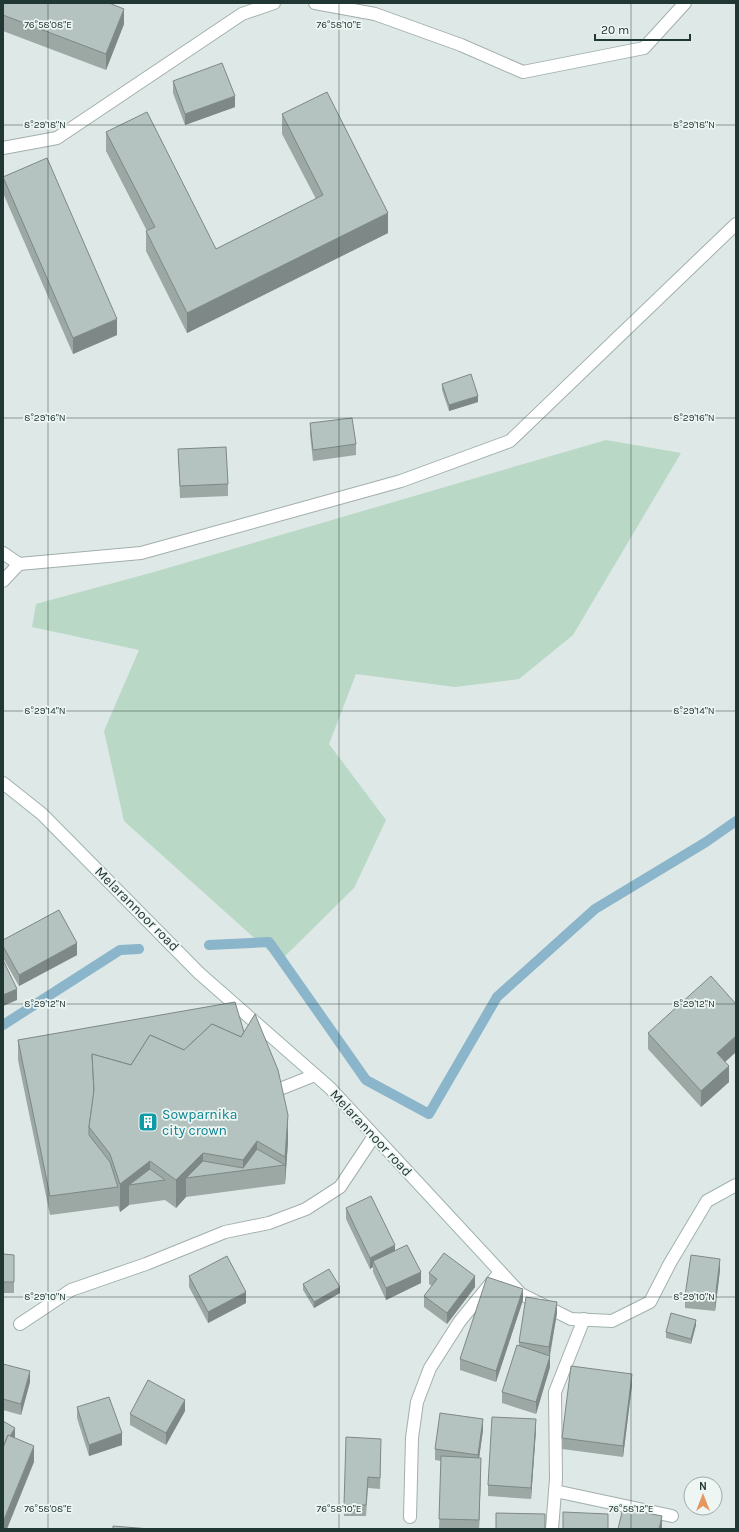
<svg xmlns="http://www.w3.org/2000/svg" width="739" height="1532" viewBox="0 0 739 1532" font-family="Karla,sans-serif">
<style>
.green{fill:#b9d8c6}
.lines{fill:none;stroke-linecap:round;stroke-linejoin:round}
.stream{stroke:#8ab5ca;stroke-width:10}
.lane-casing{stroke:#a2afad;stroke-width:14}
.street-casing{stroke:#a2afad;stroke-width:14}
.secondary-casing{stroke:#9fb3af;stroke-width:14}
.lane{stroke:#fff;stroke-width:12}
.street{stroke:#fff;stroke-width:12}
.secondary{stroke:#fff;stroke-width:12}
.wall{fill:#9ba8a4}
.shaded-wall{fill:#7e8886}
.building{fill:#b4c3bf;stroke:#7e8886}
.ticks{fill:none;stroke:#213734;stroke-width:1;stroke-opacity:0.45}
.labels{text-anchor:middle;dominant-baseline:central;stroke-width:3.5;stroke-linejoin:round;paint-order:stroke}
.street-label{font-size:14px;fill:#213734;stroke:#eef6f3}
.culture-label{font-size:14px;fill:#0d838f;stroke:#eef6f3;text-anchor:start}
.ticks-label{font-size:10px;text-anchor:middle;fill:#213734;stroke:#eef6f3;stroke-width:3.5;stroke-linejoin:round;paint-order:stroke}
</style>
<rect width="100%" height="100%" fill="#dee8e6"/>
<polygon class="green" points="606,440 681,453 573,635 519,679 455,687 356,674 329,744 386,820 354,888 280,961 124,821 104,731 139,650 32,627 36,604 154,572"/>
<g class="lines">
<g class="stream">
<polyline points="209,945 269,942 366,1080 429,1114 497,997 595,909 706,842 736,821"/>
<polyline points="3,1025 120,950 139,949"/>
</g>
<g class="lane-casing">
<g id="lane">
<polyline points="315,3 375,14 461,45 523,72 644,48 685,3"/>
<polyline points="3,148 57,138 242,14 274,3"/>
<polyline points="3,553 19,564 141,553 401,481 510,441 736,224"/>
<polyline points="3,581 19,564"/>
<polyline points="280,1089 315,1075"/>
</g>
</g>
<g class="street-casing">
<g id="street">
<polyline points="20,1324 71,1290 146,1264 225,1232 269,1223 306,1209 340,1187 374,1136"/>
<polyline points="555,1491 672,1516"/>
<polyline points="410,1517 412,1438 417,1402 430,1368 460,1321 500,1272"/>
<polyline points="552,1529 556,1479 555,1392 584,1319"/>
</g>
</g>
<g class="secondary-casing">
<polyline id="secondary" points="3,783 42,814 199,973 330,1088 521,1294 571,1319 612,1321 650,1302 670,1263 707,1201 736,1185"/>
</g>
<use href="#lane" class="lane"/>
<use href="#street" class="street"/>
<use href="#secondary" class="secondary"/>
</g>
<g class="wall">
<polygon points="3,3 124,24 106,70 3,31"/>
<polygon points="173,81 235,107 185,125 173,93"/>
<polygon points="282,114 388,233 187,333 146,251 146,231 147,231 106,151 106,132 216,249 316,199 282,134"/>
<polygon points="3,177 117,335 73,354 3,193"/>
<polygon points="442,384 478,402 449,411 442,390"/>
<polygon points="310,423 356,444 356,455 313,461 310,434"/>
<polygon points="178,449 228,484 228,496 180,498"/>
<polygon points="3,940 77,955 19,986 3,958"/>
<polygon points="736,1004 736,1052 725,1062 729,1082 701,1107 648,1049 648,1033"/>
<polygon points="244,1032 288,1142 285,1184 186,1197 176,1208 165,1200 129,1205 120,1212 118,1206 50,1215 18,1060 18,1040"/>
<polygon points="346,1208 395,1251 421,1283 386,1300 373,1272 373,1267 370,1269 346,1219"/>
<polygon points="3,1254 14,1255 14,1293 3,1293"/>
<polygon points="720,1270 715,1311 685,1308 685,1296"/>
<polygon points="429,1273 475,1287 447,1324 424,1307 424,1296 432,1286 429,1284"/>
<polygon points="189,1276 246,1303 208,1323 189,1287"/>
<polygon points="303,1284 340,1293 314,1308 303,1290"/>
<polygon points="523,1300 496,1382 460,1370 460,1359"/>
<polygon points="557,1313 550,1356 550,1367 536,1414 502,1403 502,1392 519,1346 519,1342"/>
<polygon points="696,1325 691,1344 666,1338 666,1332"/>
<polygon points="3,1364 30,1382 21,1415 3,1410"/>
<polygon points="632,1385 623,1457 562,1449 562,1438"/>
<polygon points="77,1407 122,1445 89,1456 77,1418"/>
<polygon points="185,1411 166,1445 130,1425 130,1414"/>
<polygon points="483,1430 479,1458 481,1469 479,1529 439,1529 441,1461 435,1460 435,1449"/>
<polygon points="536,1430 531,1499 488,1496 488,1485"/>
<polygon points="381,1450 380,1489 368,1488 366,1516 344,1516 344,1505"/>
</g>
<g class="shaded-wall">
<polygon points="124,9 124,24 106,70 106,54"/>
<polygon points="235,96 235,107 185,125 185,114"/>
<polygon points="388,213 388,233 187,333 187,313"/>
<polygon points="117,319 117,335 73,354 73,338"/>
<polygon points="478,396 478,402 449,411 449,405"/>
<polygon points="77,943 77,955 19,986 19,975"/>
<polygon points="17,989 17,1000 3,1006 3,995"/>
<polygon points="736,1036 736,1052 717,1069 717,1053"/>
<polygon points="729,1066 729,1082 701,1107 701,1091"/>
<polygon points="288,1115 288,1142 285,1184 285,1157"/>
<polygon points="257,1141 257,1168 243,1170 243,1160"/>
<polygon points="203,1153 203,1175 186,1178 186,1197 176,1208 176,1180"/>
<polygon points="150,1161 150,1182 129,1185 129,1205 120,1212 120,1184"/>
<polygon points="395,1245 395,1256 373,1261 373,1267 370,1269 370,1258"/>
<polygon points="720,1259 720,1270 715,1311 715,1300"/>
<polygon points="421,1272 421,1283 386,1300 386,1288"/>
<polygon points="475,1276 475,1287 447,1324 447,1313"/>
<polygon points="340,1287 340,1293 314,1308 314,1302"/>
<polygon points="523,1289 523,1300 496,1382 496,1371"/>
<polygon points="246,1292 246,1303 208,1323 208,1312"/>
<polygon points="557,1302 557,1313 549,1358 549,1347"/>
<polygon points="696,1320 696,1325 691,1344 691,1339"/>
<polygon points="550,1356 550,1367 536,1414 536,1402"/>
<polygon points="30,1371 30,1382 21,1415 21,1404"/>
<polygon points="632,1374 632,1385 623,1457 623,1446"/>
<polygon points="185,1400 185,1411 166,1445 166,1433"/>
<polygon points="483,1419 483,1430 478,1466 478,1455"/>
<polygon points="536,1419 536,1430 531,1499 531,1488"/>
<polygon points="15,1428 15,1439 3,1447"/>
<polygon points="122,1433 122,1445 89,1456 89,1445"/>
<polygon points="34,1446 34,1462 7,1529 3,1529 3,1522"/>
<polygon points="481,1458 481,1469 479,1529 479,1520"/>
<polygon points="662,1516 662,1528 661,1529 659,1529"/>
</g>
<g class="building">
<polygon points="3,3 109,3 124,9 106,54 3,15"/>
<polygon points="222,63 235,96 185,114 173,81"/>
<polygon points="327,92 388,213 187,313 146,231 155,227 106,132 147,112 216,249 323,195 282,114"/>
<polygon points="47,158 117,319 73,338 3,177"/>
<polygon points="471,374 478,396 449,405 442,384"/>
<polygon points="352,418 356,444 313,450 310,423"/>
<polygon points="226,447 228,484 180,486 178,449"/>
<polygon points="59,910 77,943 19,975 3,946 3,940"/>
<polygon points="3,960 17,989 3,995"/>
<polygon points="711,976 736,1004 736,1036 717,1053 729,1066 701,1091 648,1033"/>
<polygon points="235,1002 244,1032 241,1037 212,1024 184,1050 150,1035 131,1065 92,1054 94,1092 89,1127 89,1135 110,1162 118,1187 50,1196 18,1040"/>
<polygon points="255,1014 278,1070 288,1115 285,1157 257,1141 243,1160 203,1153 176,1180 150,1161 120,1184 110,1154 89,1127 94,1090 92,1054 131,1065 150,1035 184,1050 212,1024 241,1037"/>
<polygon points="257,1149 285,1165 186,1178 203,1161 243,1168"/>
<polygon points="150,1169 165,1180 129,1185"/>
<polygon points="371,1196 395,1245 370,1258 346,1208"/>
<polygon points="407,1245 421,1272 386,1288 373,1261"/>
<polygon points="444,1253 475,1276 447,1313 424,1296 437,1279 429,1273"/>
<polygon points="3,1254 14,1255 14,1282 3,1282"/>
<polygon points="691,1255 720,1259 715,1300 685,1296"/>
<polygon points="227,1256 246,1292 208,1312 189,1276"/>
<polygon points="329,1269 340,1287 314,1302 303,1284"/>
<polygon points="487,1277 523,1289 496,1371 460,1359"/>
<polygon points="526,1297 557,1302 549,1347 519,1342"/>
<polygon points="671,1313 696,1320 691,1339 666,1332"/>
<polygon points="517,1345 550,1356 536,1402 502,1392"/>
<polygon points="3,1364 30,1371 21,1404 3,1399"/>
<polygon points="571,1366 632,1374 623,1446 562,1438"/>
<polygon points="148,1380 185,1400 166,1433 130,1414"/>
<polygon points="109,1397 122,1433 89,1445 77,1407"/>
<polygon points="440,1413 483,1419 478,1455 435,1449"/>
<polygon points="492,1417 536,1419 531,1488 488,1485"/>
<polygon points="3,1421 15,1428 10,1436 8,1435 3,1447"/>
<polygon points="8,1435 34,1446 3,1522 3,1448"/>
<polygon points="346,1437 381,1439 380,1478 368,1477 366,1505 344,1505"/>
<polygon points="441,1456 481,1458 479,1520 439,1519"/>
<polygon points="623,1508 662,1516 659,1529 618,1529"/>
<polygon points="563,1512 608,1514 608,1529 563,1529"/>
<polygon points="496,1513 545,1514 545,1529 496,1529"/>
<polygon points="113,1526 150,1529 113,1529"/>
</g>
<path class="ticks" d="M48,3V1529M339,3V1529M631,3V1529M3,125H736M3,418H736M3,711H736M3,1004H736M3,1297H736"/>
<defs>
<g id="building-square" transform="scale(1)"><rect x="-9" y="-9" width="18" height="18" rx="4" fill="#0f9aa8" stroke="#eef6f3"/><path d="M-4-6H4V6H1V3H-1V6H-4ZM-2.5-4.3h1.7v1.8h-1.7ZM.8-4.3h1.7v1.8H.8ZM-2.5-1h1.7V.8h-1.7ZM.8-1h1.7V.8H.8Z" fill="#fff"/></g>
</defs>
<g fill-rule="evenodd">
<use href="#building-square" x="148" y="1122"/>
</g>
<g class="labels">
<g class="street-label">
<text transform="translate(137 909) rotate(45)">Melarannoor road</text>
<text transform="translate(371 1133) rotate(47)">Melarannoor road</text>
</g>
<g class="culture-label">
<text x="162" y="1114">Sowparnika<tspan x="162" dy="16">city crown</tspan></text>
</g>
</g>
<g class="ticks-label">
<text x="48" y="28">76°58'08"E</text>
<text x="339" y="28">76°58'10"E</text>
<text x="45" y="128">8°29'18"N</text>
<text x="694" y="128">8°29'18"N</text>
<text x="45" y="421">8°29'16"N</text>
<text x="694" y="421">8°29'16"N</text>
<text x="45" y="714">8°29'14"N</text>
<text x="694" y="714">8°29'14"N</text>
<text x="45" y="1007">8°29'12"N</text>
<text x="694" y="1007">8°29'12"N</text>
<text x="45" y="1300">8°29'10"N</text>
<text x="694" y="1300">8°29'10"N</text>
<text x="48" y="1512">76°58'08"E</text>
<text x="339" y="1512">76°58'10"E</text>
<text x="631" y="1512">76°58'12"E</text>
</g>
<rect width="739" height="1532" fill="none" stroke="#213734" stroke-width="8"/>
<g transform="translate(703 1496)"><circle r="19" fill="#eef6f3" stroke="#9caaa7"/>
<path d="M0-3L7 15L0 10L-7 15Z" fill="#e6965f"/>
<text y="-6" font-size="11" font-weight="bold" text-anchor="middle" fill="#213734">N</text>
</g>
<path d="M595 34v6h95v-6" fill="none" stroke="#213734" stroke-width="2"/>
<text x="601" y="34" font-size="12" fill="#213734" stroke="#eef6f3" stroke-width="3" paint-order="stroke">20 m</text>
</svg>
